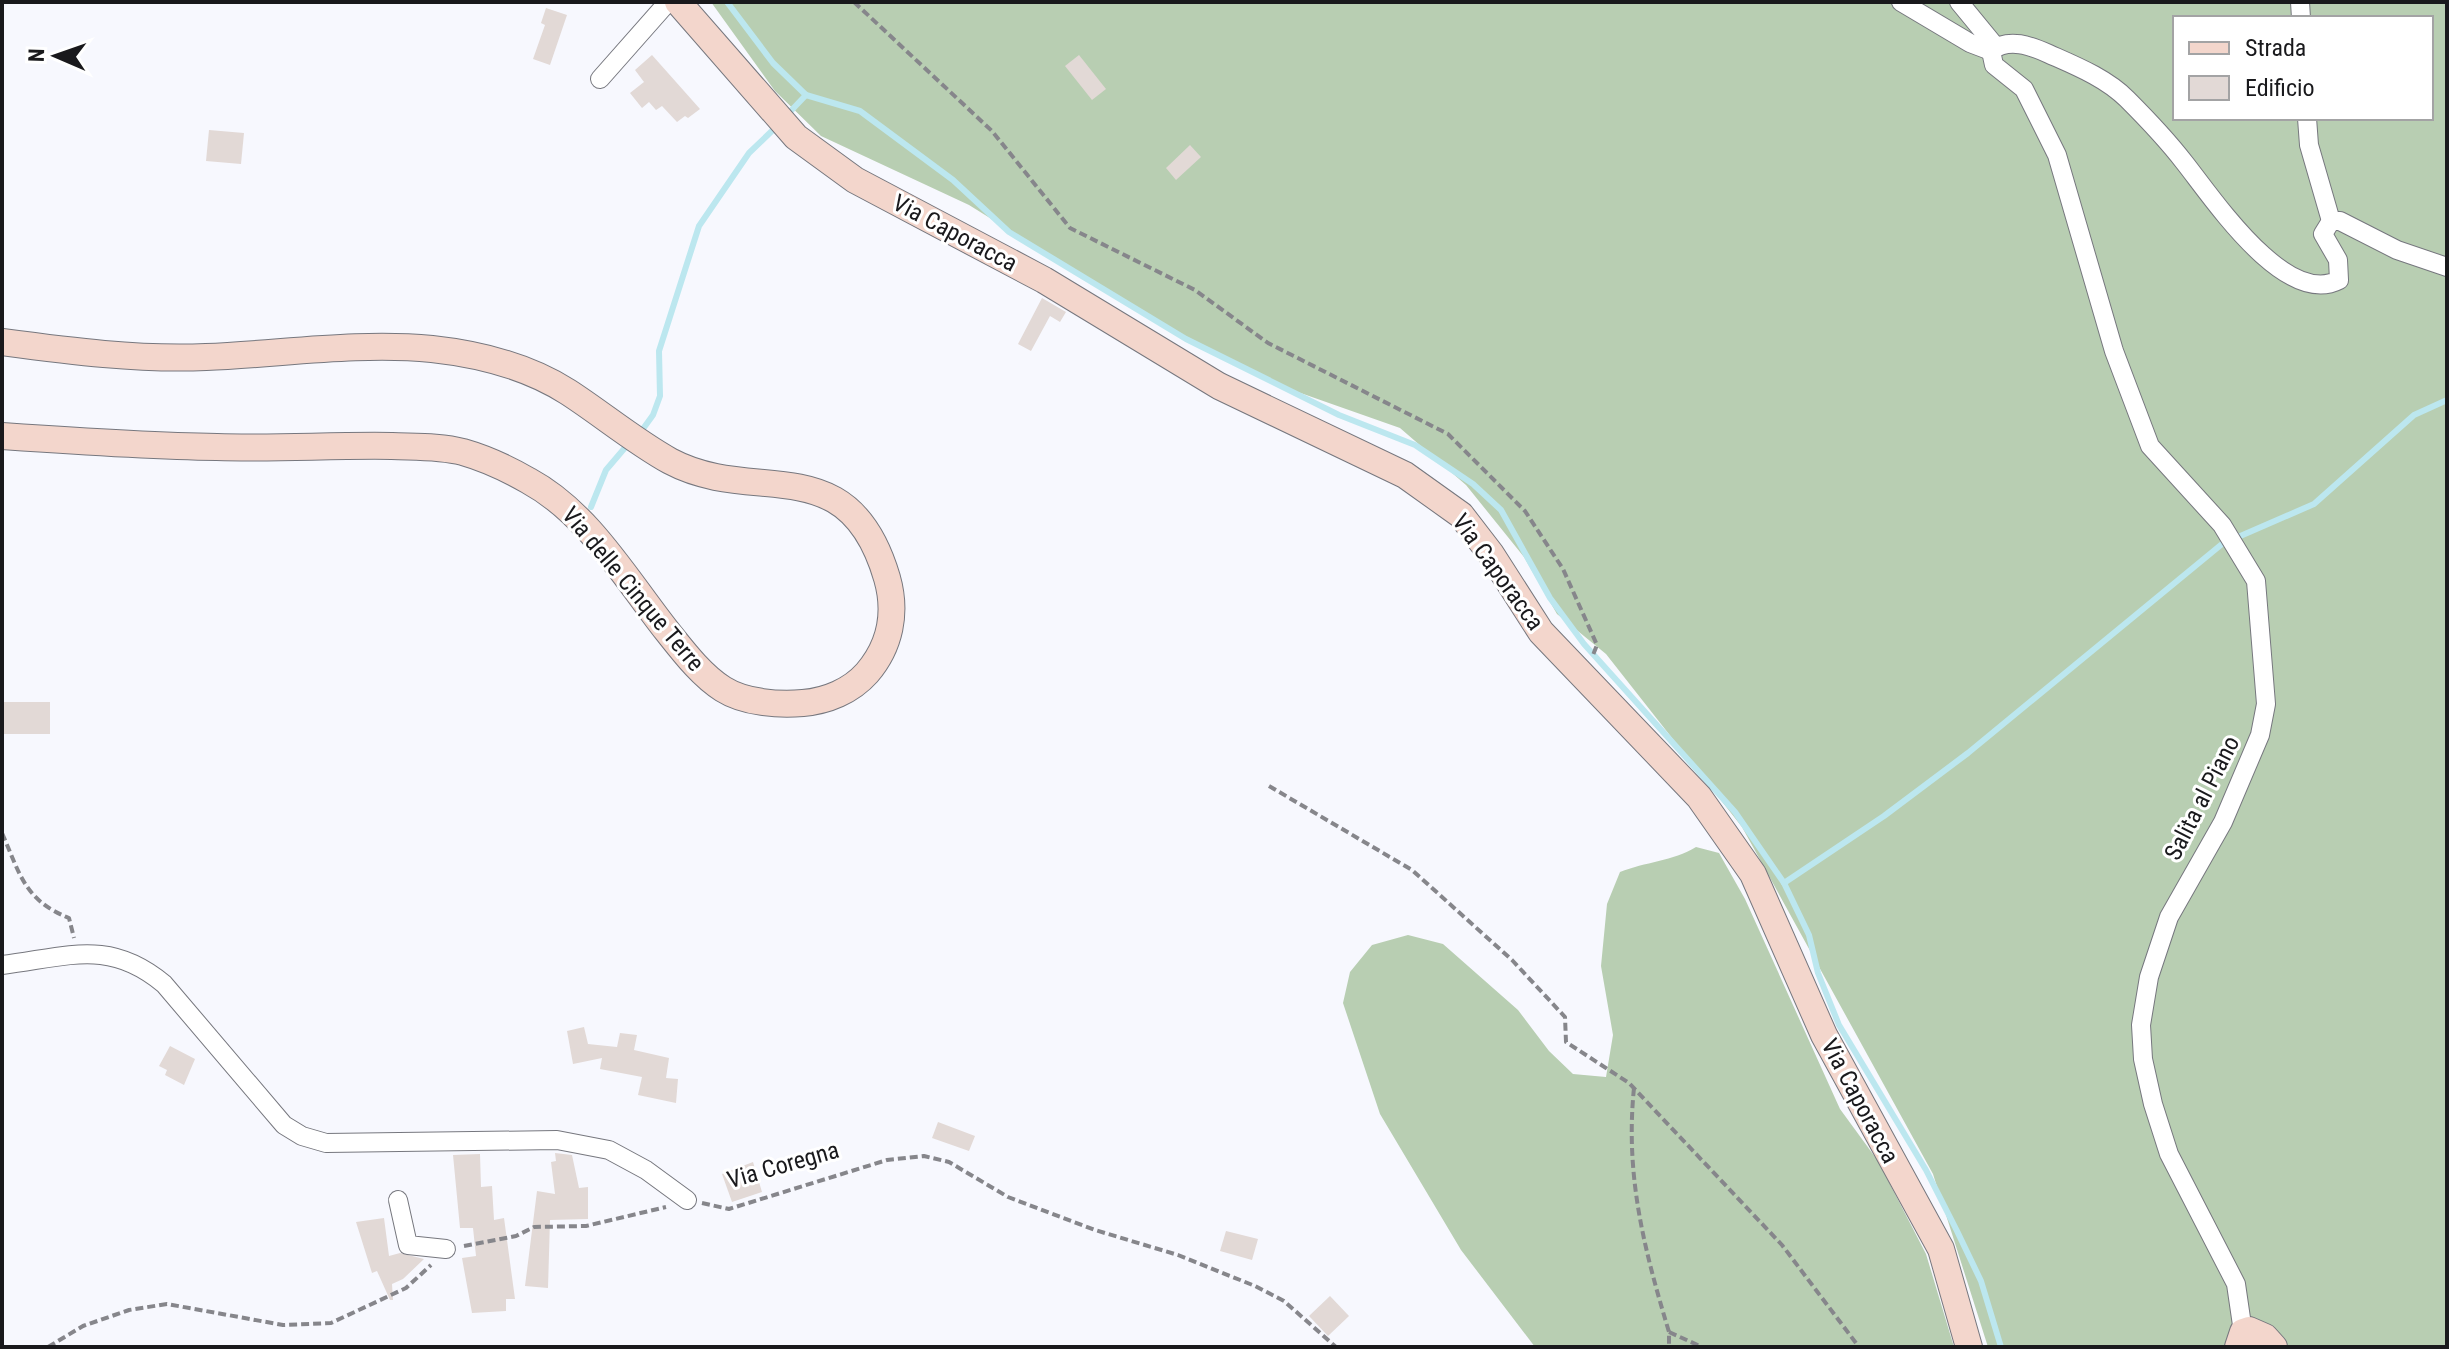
<svg xmlns="http://www.w3.org/2000/svg" width="2449" height="1349" viewBox="0 0 2449 1349" font-family="'Roboto Condensed',sans-serif">
<style>
.forest{fill:#b8ceb2;fill-rule:evenodd}
.lines{fill:none;stroke-linecap:round;stroke-linejoin:round}
.stream{stroke:#bce7ef;stroke-width:6}
.building{fill:#e2d9d6}
.street-casing{stroke:#76777e;stroke-width:20}
.secondary-casing{stroke:#76777e;stroke-width:28}
.path{stroke:#86868b;stroke-width:4;stroke-dasharray:8 4;stroke-linecap:butt}
.street{stroke:#fff;stroke-width:18}
.secondary{stroke:#f3d6cc;stroke-width:26}
.labels{text-anchor:middle;dominant-baseline:central;stroke-width:6;stroke-linejoin:round;paint-order:stroke}
.street-label{font-size:24px;fill:#19191c;stroke:#fff}
</style>
<rect width="100%" height="100%" fill="#f7f8fe"/>
<g class="forest">
<path d="M711,2H2447V1347H1988L1933,1174L1742,827L1606,654L1557,614L1524,557L1466,485L1400,428L1292,390L1166,328L969,205L821,136L775,91ZM2175,18H2431V118H2175Z"/>
<path d="M1696,847L1719,853L1745,899L1840,1109L1878,1161L1926,1254L1954,1347H1535L1461,1250L1380,1114L1343,1003L1350,972L1372,945L1408,935L1443,944L1518,1010L1549,1051L1573,1074L1606,1077L1613,1035L1601,966L1607,904L1620,872C1645,862 1673,861 1696,847Z"/>
</g>
<g class="lines">
<g class="stream">
<polyline points="727,2 773,63 806,95 860,111 953,180 1009,232 1186,339 1339,415 1415,445 1473,484 1501,510 1550,598 1584,644 1735,812 1784,883 1809,935 1818,973 1839,1025 1926,1170 1957,1231 1981,1281 2001,1347"/>
<polyline points="786,116 806,95"/>
<polyline points="640,433 653,415 660,396 659,351 699,226 749,153 776,127"/>
<polyline points="591,507 606,470 629,443"/>
<polyline points="1784,883 1884,816 1968,753 2222,544 2314,504 2414,415 2447,400"/>
</g>
</g>
<g class="building">
<polygon points="546,8 567,15 550,65 533,59 545,25 541,23"/>
<polygon points="652,55 700,109 688,118 685,116 677,122 662,106 656,110 649,102 642,108 630,93 644,82 635,70"/>
<polygon points="1079,55 1106,89 1092,100 1065,66"/>
<polygon points="209,130 244,133 241,164 206,161"/>
<polygon points="1190,145 1201,157 1176,180 1166,168"/>
<polygon points="1042,298 1066,312 1060,322 1050,316 1031,351 1018,344"/>
<rect x="4" y="702" width="46" height="32"/>
<polygon points="584,1027 588,1044 617,1047 620,1033 637,1035 634,1050 669,1058 666,1078 678,1079 676,1103 638,1095 642,1077 600,1069 602,1058 573,1064 567,1031"/>
<polygon points="170,1046 195,1059 184,1085 165,1075 167,1070 159,1066"/>
<polygon points="938,1122 975,1136 969,1151 932,1138"/>
<polygon points="555,1153 572,1155 579,1188 588,1187 588,1219 550,1220 548,1288 525,1286 537,1191 555,1194 551,1162 556,1161"/>
<polygon points="480,1154 481,1187 492,1186 494,1220 504,1218 515,1299 506,1299 506,1311 472,1313 462,1258 476,1256 473,1228 460,1228 453,1155"/>
<polygon points="753,1162 762,1192 732,1202 722,1174"/>
<polygon points="384,1218 389,1256 400,1253 424,1259 403,1279 392,1284 393,1300 390,1300 377,1271 372,1273 356,1222"/>
<polygon points="1226,1231 1258,1239 1252,1260 1220,1251"/>
<polygon points="1330,1296 1349,1316 1328,1336 1309,1316"/>
</g>
<g class="lines">
<g class="street-casing">
<g id="street">
<polyline points="1901,2 1970,43 1991,51"/>
<polyline points="1959,2 1996,47"/>
<polyline points="2300,2 2301,18"/>
<polyline points="1991,51 1994,65 2024,89 2057,155 2114,351 2150,446 2222,525 2256,581 2266,704 2260,735 2223,822 2169,917 2149,977 2141,1025 2143,1059 2153,1104 2169,1154 2236,1284 2243,1332"/>
<path d="M1991,51C2009,37 2031,46 2049,54C2076,66 2106,78 2127,99C2147,119 2167,140 2184,162C2212,197 2285,308 2339,280L2338,260L2323,234L2331,221H2340L2397,250L2447,267"/>
<polyline points="600,79 668,2"/>
<polyline points="2307,118 2309,145 2331,221"/>
<path d="M2,965C68,957 109,938 164,984L284,1125L302,1136L326,1143L557,1140L609,1150L646,1170L687,1200"/>
<polyline points="398,1200 408,1245 446,1249"/>
</g>
</g>
<g class="secondary-casing">
<g id="secondary">
<polyline points="678,2 796,137 855,180 1044,280 1219,386 1405,475 1461,515 1491,554 1541,632 1699,797 1753,874 1824,1035 1941,1249 1969,1347"/>
<path d="M2,342C70,351 138,360 206,357C281,354 357,342 432,349C478,354 529,367 568,392C602,414 634,441 670,461C756,507 848,445 887,578C897,613 890,646 867,673C851,691 827,701 803,703C779,705 745,703 723,689C701,675 683,651 667,631C626,579 588,513 529,481C510,470 484,458 463,452C440,446 415,447 392,446C333,445 275,449 217,447C145,446 74,441 2,436"/>
<polyline points="2238,1347 2243,1332 2249,1330 2265,1337 2274,1347"/>
</g>
</g>
<g class="path">
<polyline points="854,2 992,131 1070,228 1195,290 1268,343 1448,434 1525,511 1563,569 1597,645 1593,655"/>
<polyline points="1269,786 1412,870 1512,960 1565,1017 1566,1042 1629,1083 1782,1245 1859,1347"/>
<path d="M2,833C20,874 24,900 69,918L74,938"/>
<path d="M1634,1088C1625,1175 1644,1249 1669,1332V1347"/>
<polyline points="702,1203 729,1209 887,1160 924,1156 949,1162 1008,1197 1095,1230 1178,1255 1255,1286 1284,1301 1336,1347"/>
<polyline points="464,1246 516,1236 534,1227 586,1226 666,1207"/>
<polyline points="1669,1332 1702,1347"/>
<polyline points="48,1347 83,1326 129,1310 167,1304 283,1325 331,1323 406,1288 431,1265"/>
</g>
<use href="#street" class="street"/>
<use href="#secondary" class="secondary"/>
</g>
<g class="labels">
<g class="street-label">
<text transform="translate(955 233) rotate(28)">Via Caporacca</text>
<text transform="translate(1498 572) rotate(54)">Via Caporacca</text>
<text transform="translate(633 589) rotate(50)">Via delle Cinque Terre</text>
<text transform="translate(2202 798) rotate(-63)">Salita al Piano</text>
<text transform="translate(1860 1101) rotate(62)">Via Caporacca</text>
<text transform="translate(783 1165) rotate(-16)">Via Coregna</text>
</g>
</g>
<rect width="2449" height="1349" fill="none" stroke="#19191c" stroke-width="8"/>
<rect x="2173" y="16" width="260" height="104" fill="#ffffff" stroke="#a3a3a4" stroke-width="2"/>
<rect x="2189" y="42" width="40" height="12" fill="#f3d6cc" stroke="#a3a3a4" stroke-width="2"/>
<text x="2245" y="56" font-size="24" fill="#19191c">Strada</text>
<rect x="2189" y="76" width="40" height="24" fill="#e2d9d6" stroke="#a3a3a4" stroke-width="2"/>
<text x="2245" y="96" font-size="24" fill="#19191c">Edificio</text>
<g transform="translate(56 56) rotate(272)" stroke="#ffffff" stroke-width="6" paint-order="stroke">
<path d="M0-6L14 30L0 20L-14 30Z" fill="#19191c"/>
<text y="-12" font-size="22" font-weight="bold" text-anchor="middle" fill="#19191c">N</text>
</g>
</svg>
